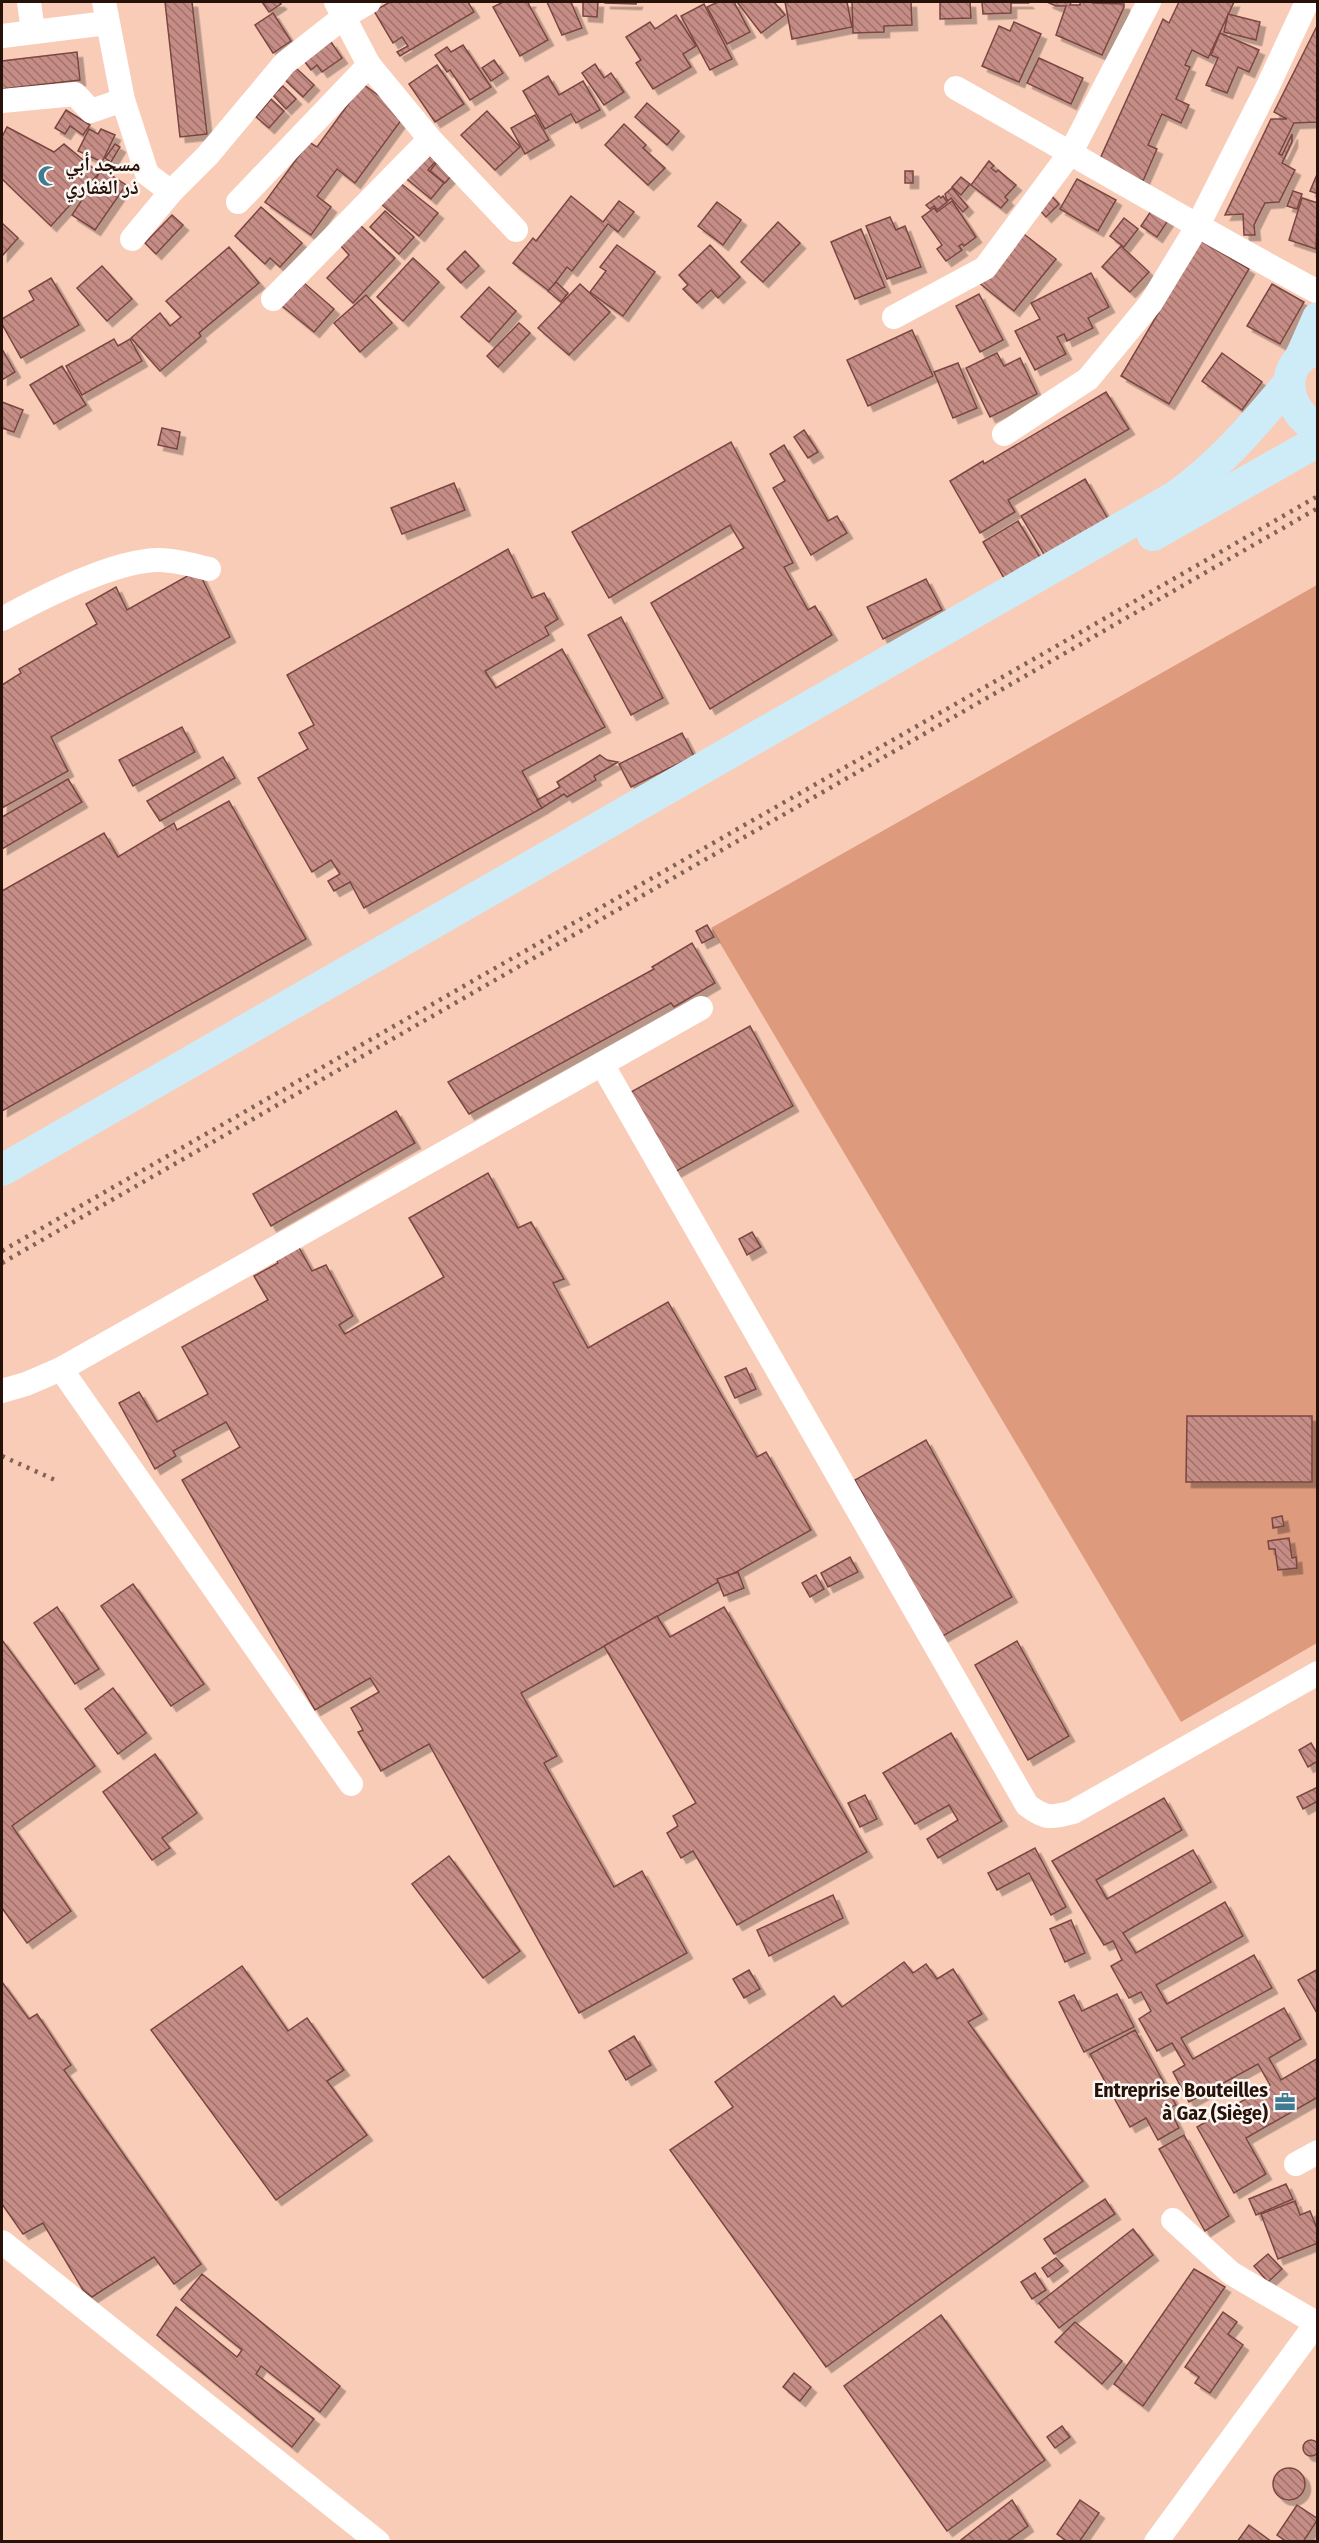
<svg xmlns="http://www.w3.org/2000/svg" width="1319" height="2543" viewBox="0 0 1319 2543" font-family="'Fira Sans Condensed','Noto Naskh Arabic',sans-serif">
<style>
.pitch{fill:#dd9a7c}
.building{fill:url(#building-back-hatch);stroke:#7a4641;stroke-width:1.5;filter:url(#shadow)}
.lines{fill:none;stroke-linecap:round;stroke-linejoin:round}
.minor{stroke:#fff;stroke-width:24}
.major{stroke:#ceecf8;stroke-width:32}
.rail{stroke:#826355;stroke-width:4.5;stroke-dasharray:3 6;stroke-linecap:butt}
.labels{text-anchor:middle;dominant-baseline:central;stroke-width:5;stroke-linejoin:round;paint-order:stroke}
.poi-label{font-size:20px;font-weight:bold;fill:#261209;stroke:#fdf7f4;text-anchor:start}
</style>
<defs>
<pattern id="building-back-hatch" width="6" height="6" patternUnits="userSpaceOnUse" patternTransform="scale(1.5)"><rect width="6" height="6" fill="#c68c86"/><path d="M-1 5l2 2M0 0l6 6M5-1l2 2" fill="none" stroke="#a1716c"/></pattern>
<filter id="shadow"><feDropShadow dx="5.5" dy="5.5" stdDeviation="0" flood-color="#0004"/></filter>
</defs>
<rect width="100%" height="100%" fill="#f9ccb8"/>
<polygon class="pitch" points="1317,585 1317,1643 1181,1722 711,928"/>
<g class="building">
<polygon points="165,2 192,2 207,134 180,137"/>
<polygon points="262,2 279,2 281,4 269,12"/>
<polygon points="390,2 468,2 474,12 400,56 397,52 408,46 402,37 393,43 374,11"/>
<polygon points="503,2 531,2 528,3 548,40 520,56 493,7"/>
<polygon points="547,2 571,2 582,28 562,35"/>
<polygon points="583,2 598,2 597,17 583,16"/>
<polygon points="605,2 637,2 636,4 605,3"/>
<polygon points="718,2 734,2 750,32 727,44 707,7"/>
<polygon points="737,2 774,2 785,15 761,33"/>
<polygon points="785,2 847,2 852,27 792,39"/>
<polygon points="852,2 911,2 912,25 884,26 884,32 853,33"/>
<polygon points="940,2 970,2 971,18 940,19"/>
<polygon points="982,2 1027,2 1028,3 1011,3 1011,13 983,14"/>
<polygon points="1047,2 1071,2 1070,5 1080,5 1080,2 1093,2 1093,3 1124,4 1124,7 1102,55 1056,35 1066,6 1056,6"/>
<polygon points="1179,2 1234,2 1208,58 1192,50 1185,65 1190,67 1176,99 1189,105 1181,123 1162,114 1148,145 1157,149 1143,181 1099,161 1163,19 1169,23"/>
<polygon points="704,4 732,59 710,70 681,16"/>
<polygon points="273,13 291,41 273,53 255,25"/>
<polygon points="1228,14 1260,22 1256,40 1224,32"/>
<polygon points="676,15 696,46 683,54 691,67 653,89 636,63 641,60 626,37 650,22 655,29"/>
<polygon points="1014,22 1041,34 1019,82 982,66 999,26 1010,31"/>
<polygon points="1318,24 1318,122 1294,123 1279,154 1282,155 1292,134 1292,142 1282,163 1295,170 1279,202 1265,203 1254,225 1255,235 1244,235 1243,214 1225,215 1271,119 1287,119 1274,112"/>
<polygon points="1220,33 1259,50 1249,72 1238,67 1227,93 1206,85 1218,58 1211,55"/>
<polygon points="331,42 342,58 322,72 317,65 311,70 304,61"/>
<polygon points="463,45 491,87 470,100 450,70 447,72 435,55 447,47 451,52"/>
<polygon points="77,52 80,80 2,89 2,61"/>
<polygon points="1039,58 1083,78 1071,104 1027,83"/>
<polygon points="494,60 503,73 491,81 482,68"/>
<polygon points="595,64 604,78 611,73 624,92 604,105 582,73"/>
<polygon points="437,65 464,104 435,122 409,84"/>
<polygon points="296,68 314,85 303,97 285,80"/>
<polygon points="548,76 559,95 583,81 600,110 576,123 571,114 545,129 523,91"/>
<polygon points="363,84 405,115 355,183 337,169 317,196 331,207 311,235 265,202 309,142 317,147"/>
<polygon points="283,86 296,99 286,109 273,95"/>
<polygon points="271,99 284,111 269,128 256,117"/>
<polygon points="647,103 679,131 667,145 635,117"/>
<polygon points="66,110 90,125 83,135 70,126 65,134 55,128"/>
<polygon points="487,111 520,147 495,170 461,135"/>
<polygon points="535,115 549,140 525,154 511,128"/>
<polygon points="624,124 646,145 643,148 665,168 648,185 605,145"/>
<polygon points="7,127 54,152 64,144 99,173 51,226 2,179 2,137"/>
<polygon points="89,129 98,134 101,129 115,135 102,162 78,151"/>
<polygon points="115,144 120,147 111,162 105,158"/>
<polygon points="422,151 436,161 428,170 444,183 431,199 402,175"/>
<polygon points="989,161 994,166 991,168 996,172 998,170 1016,185 1005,197 1008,200 1001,208 971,185"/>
<polygon points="436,163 452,175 445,183 430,171"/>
<polygon points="102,169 126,185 95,230 72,215"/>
<rect x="905" y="171" width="8" height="12"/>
<polygon points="1318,172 1318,194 1310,191"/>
<polygon points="961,177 970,184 961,195 952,187"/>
<polygon points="1077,179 1116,200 1098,231 1060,209"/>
<polygon points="399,182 438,213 419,236 381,204"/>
<polygon points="952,188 968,207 963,212 951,198 948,201 946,198 945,194"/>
<polygon points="1293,191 1302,194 1297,209 1287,206"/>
<polygon points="1049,193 1059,204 1046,217 1036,206"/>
<polygon points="571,196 603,222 619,201 634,212 618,232 608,224 572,271 567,267 549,291 513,263 533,238 536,241"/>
<polygon points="939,196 941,198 943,196 947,202 937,210 934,206 930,209 926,205"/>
<polygon points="1302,198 1318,203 1316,249 1289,240"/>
<polygon points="952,201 976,237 964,246 962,244 959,246 962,250 946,261 937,249 942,245 922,217 934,208 937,212"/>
<polygon points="717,202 741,220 723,245 698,226"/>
<polygon points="261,207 302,243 280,267 270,258 265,264 235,236"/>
<polygon points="1153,208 1169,219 1157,237 1141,226"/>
<polygon points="385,211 414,237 399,254 370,227"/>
<polygon points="172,215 183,225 156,254 145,243"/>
<polygon points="890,217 896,230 905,226 921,267 887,279 866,226"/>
<polygon points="1124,218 1138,229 1124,247 1110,236"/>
<polygon points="778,222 800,243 763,282 741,262"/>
<polygon points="2,223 18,238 2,256"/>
<polygon points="360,225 395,258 353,303 327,278 349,255 340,245"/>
<polygon points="861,229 885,287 855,299 831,242"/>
<polygon points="1020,231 1056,259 1014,311 978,282"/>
<polygon points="1201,241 1249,269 1169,404 1121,376"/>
<polygon points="617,245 655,272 623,316 590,292 606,271 600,267"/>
<polygon points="710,245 740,277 718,298 711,290 697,303 683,289 688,285 679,275"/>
<polygon points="1121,246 1149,272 1130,292 1102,267"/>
<polygon points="229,247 259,283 199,333 201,336 160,371 131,338 160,313 170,326 181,317 166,301"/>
<polygon points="465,251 479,266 461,283 447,269"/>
<polygon points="413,258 439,282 403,321 377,297"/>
<polygon points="102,266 132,299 107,321 77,288"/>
<polygon points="1091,273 1109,307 1088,318 1093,328 1067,341 1064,334 1057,337 1066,354 1035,370 1015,331 1040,319 1031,303"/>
<polygon points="51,278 79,325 21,358 2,324 2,319 34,300 29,291"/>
<polygon points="556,282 568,293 561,302 548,291"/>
<polygon points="304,283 334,309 314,332 276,301 287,288 295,294"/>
<polygon points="580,284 610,312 569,355 538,328"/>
<polygon points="1272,284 1304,302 1280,344 1247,326"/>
<polygon points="489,287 516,311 489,342 461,317"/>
<polygon points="979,294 1003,340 980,352 956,306"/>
<polygon points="366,295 392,323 360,352 334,323"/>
<polygon points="519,323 530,333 498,367 487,356"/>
<polygon points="912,330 933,376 868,406 847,360"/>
<polygon points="114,339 118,346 130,339 142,361 82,395 66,366"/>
<polygon points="2,349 15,372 2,380"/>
<polygon points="997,353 1004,366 1020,358 1037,394 990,417 966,368"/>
<polygon points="1222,353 1262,382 1242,410 1202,381"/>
<polygon points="958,363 977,408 953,418 934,372"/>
<polygon points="62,366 86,405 54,424 30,385"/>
<polygon points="1106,392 1129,429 1008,500 1015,512 980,533 950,481 983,461 984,464"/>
<polygon points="2,402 23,410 14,432 2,428"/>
<polygon points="162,428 180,432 177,449 158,445"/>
<polygon points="804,430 818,452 808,458 794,437"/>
<polygon points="731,442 793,563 784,567 808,610 815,606 832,635 710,709 651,603 744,548 730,525 609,598 572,532"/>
<polygon points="784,445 828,521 837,516 847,533 811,555 773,488 785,481 770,454"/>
<polygon points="1085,479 1111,524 1048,561 1021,516"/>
<polygon points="454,483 465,510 402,534 391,508"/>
<polygon points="1018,521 1044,564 1008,585 983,542"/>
<polygon points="508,549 532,598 544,593 558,619 545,627 549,635 485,671 496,688 562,649 605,727 522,771 542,808 364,908 350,882 334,891 328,881 340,874 331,860 312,872 258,778 308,749 299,733 314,725 287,675"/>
<polygon points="198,570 230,637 51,737 68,771 2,808 2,685 21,673 19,669 97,624 86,604 116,587 127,610"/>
<polygon points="926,579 942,610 883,639 867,607"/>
<polygon points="621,617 663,698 631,715 588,635"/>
<polygon points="182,727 195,752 133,786 119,760"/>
<polygon points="682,733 694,756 631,787 619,764"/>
<polygon points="600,755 607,760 618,762 594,776 596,780 567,797 564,794 542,808 537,800 560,787 557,782"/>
<polygon points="223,757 235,778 160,821 147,801"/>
<polygon points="68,779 82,802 2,849 2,817"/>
<polygon points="229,801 306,939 2,1111 2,891 104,833 118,857 174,823 177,830"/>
<polygon points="707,925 714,937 702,943 696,931"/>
<polygon points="692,943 715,983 674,1007 671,1003 469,1114 448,1082 654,969 652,967"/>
<polygon points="750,1026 793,1106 673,1173 631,1092"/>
<polygon points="396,1111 415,1143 271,1226 253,1194"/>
<polygon points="488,1173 518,1228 531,1222 564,1279 553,1283 588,1348 668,1302 757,1457 766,1452 811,1530 521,1693 557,1756 544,1763 614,1887 642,1871 687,1953 579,2013 429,1744 381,1771 358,1732 363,1730 351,1708 379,1692 370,1678 315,1710 182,1480 240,1447 226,1422 173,1451 176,1456 155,1469 119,1403 139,1392 157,1422 208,1394 182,1347 268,1300 254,1276 278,1263 275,1257 297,1244 312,1271 326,1265 353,1316 339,1325 345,1334 444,1277 409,1218"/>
<polygon points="752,1232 761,1247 747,1255 739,1239"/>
<polygon points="746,1368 756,1389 735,1398 725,1377"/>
<polygon points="1187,1416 1312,1416 1312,1482 1186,1482"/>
<polygon points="926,1440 1012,1597 941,1637 855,1480"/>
<polygon points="1282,1516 1284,1526 1273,1528 1272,1518"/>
<polygon points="1289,1538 1292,1558 1296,1557 1297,1568 1278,1570 1275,1549 1269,1549 1268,1541"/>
<polygon points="850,1557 858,1572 828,1587 821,1573"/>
<polygon points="738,1572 744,1588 724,1596 717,1579"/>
<polygon points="816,1575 824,1589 810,1597 802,1583"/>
<polygon points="133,1584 204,1684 171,1706 101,1606"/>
<polygon points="57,1607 99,1669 75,1684 34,1623"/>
<polygon points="724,1607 867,1852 737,1925 693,1851 681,1858 667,1833 678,1826 673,1816 696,1803 604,1646 657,1616 670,1637"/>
<polygon points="2,1640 95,1766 12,1826 71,1911 27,1943 2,1908"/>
<polygon points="1017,1641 1069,1736 1028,1760 975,1665"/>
<polygon points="113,1688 146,1733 118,1754 85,1709"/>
<polygon points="951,1733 1002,1821 938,1858 927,1839 958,1820 949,1805 915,1824 883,1773"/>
<polygon points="1311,1743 1318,1755 1318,1761 1308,1767 1299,1750"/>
<polygon points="155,1754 197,1813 162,1838 170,1848 152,1860 103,1792"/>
<polygon points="1318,1787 1318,1801 1303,1809 1297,1797"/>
<polygon points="865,1795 877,1819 860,1827 848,1803"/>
<polygon points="1164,1798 1182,1830 1096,1880 1107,1899 1193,1850 1211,1882 1123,1933 1136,1953 1225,1902 1243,1936 1156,1985 1167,2004 1254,1955 1272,1988 1181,2038 1193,2059 1284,2008 1301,2039 1269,2058 1281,2080 1318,2058 1318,2097 1246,2138 1266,2174 1234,2193 1197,2127 1270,2085 1258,2064 1189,2102 1173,2072 1185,2065 1172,2043 1157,2051 1139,2019 1151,2011 1141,1992 1129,1998 1111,1966 1122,1960 1113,1941 1104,1945 1052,1861"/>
<polygon points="1035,1848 1066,1907 1051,1915 1029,1873 997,1890 988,1873"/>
<polygon points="449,1856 520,1951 483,1978 412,1884"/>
<polygon points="833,1895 843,1918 769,1956 757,1930"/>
<polygon points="1071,1920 1085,1953 1065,1962 1050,1929"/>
<polygon points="904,1962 913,1973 926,1964 937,1979 953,1969 982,2014 968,2022 1083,2181 826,2367 670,2150 733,2107 715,2082 834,1996 842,2007"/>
<polygon points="242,1966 288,2031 307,2018 344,2070 327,2081 367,2135 276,2200 151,2030"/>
<polygon points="1318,1969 1318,2015 1298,1980"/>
<polygon points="749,1970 760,1989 744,1998 733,1979"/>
<polygon points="2,1982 29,2019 37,2014 71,2065 64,2070 201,2264 174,2284 154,2257 92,2297 83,2290 43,2223 23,2234 2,2204"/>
<polygon points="1117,1994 1134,2027 1084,2052 1059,2002 1074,1995 1082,2011"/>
<polygon points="1135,2030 1176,2105 1169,2108 1179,2128 1158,2140 1146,2118 1130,2127 1090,2054"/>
<polygon points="634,2036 651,2065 626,2080 609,2051"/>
<polygon points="1184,2135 1229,2216 1205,2231 1159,2149"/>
<polygon points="1286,2184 1293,2199 1256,2215 1249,2199"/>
<polygon points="1105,2199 1115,2214 1054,2254 1044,2239"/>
<polygon points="1295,2201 1300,2215 1310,2211 1318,2231 1318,2243 1278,2259 1261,2214"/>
<polygon points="1133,2229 1153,2255 1059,2328 1039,2303"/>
<polygon points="1268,2254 1282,2269 1268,2282 1254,2266"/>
<polygon points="1056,2258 1063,2266 1048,2277 1042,2268"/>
<polygon points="1194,2269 1225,2287 1143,2406 1114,2384"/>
<polygon points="1035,2273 1046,2290 1032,2299 1021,2282"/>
<polygon points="202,2274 340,2386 320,2412 261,2366 256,2374 314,2419 292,2447 157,2335 176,2307 237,2357 242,2350 181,2300"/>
<polygon points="1223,2312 1237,2322 1228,2334 1243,2345 1210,2393 1195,2383 1199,2377 1185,2367"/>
<polygon points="941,2315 1045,2460 947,2531 844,2386"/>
<polygon points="1075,2322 1122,2361 1102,2384 1055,2342"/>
<polygon points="794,2373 811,2387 800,2401 783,2387"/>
<polygon points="1062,2426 1070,2437 1055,2448 1047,2437"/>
<circle cx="1311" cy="2448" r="8"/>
<circle cx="1289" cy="2484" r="16"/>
<polygon points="1012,2500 1028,2526 1006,2542 962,2542 961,2540"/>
<polygon points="1080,2500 1099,2513 1079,2542 1068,2542 1057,2534"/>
<polygon points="1297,2505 1318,2519 1303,2542 1287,2542 1277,2535"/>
<polygon points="1249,2525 1272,2542 1237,2542"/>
</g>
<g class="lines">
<g class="minor">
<polyline points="29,2 33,32"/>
<polyline points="104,2 123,100 147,174 171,192"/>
<polyline points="336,2 369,65 430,139 516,230"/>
<polyline points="2,36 107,23"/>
<path d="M956,88C1077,156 1196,227 1318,292"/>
<polyline points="2,101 75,94 91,111 123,100"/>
<polyline points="238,202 369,65"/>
<polyline points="132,239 171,192 208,155 285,63 345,16 369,2"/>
<polyline points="273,299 430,139"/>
<polyline points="894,317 985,268 1071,152 1149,2"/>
<polyline points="1004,434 1088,379 1151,303 1197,227 1267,88 1307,2"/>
<path d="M2,619C41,598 114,560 159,560C176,560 192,565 209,569"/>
<path d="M602,1064L1027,1805C1045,1819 1051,1818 1073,1812L1318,1673"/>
<polyline points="61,1369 351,1784"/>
<polyline points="2,1391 26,1384 61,1369 701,1008"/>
<polyline points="1296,2164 1318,2152"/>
<polyline points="1173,2220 1231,2273 1316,2323"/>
<polyline points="2,2242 378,2542"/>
<polyline points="1156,2542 1318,2321"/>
</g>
<g class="major">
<path d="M1318,349C1277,360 1283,411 1318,428"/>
<polyline points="1300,359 1318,318"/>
<polyline points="1153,535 1318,441"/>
<path d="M2,1170L1175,497C1222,463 1252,427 1289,383"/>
</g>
<g class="rail">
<polyline points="2,1251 1318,496"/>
<polyline points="2,1263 1318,508"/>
<polyline points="2,1456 55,1480"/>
</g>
</g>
<defs>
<g id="mosque-bare" transform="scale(1.62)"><path d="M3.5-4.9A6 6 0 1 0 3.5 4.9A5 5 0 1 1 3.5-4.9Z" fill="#3f7b93" stroke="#fdf7f4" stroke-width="2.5" paint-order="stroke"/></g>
<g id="office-bare" transform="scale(1.62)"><path d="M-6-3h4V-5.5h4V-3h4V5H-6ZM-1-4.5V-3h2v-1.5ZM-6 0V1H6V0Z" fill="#3f7b93" stroke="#fdf7f4" stroke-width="2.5" paint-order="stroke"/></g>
</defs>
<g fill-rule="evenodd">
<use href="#mosque-bare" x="48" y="176"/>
<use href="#office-bare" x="1285" y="2102"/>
</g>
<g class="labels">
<g class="poi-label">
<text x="65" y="164">مسجد أبي<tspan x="65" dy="23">ذر الغفاري</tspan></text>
<text x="1268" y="2090" text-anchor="end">Entreprise Bouteilles<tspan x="1268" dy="23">à Gaz (Siège)</tspan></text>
</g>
</g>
<rect width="1319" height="2543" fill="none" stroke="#261209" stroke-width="6"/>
</svg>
